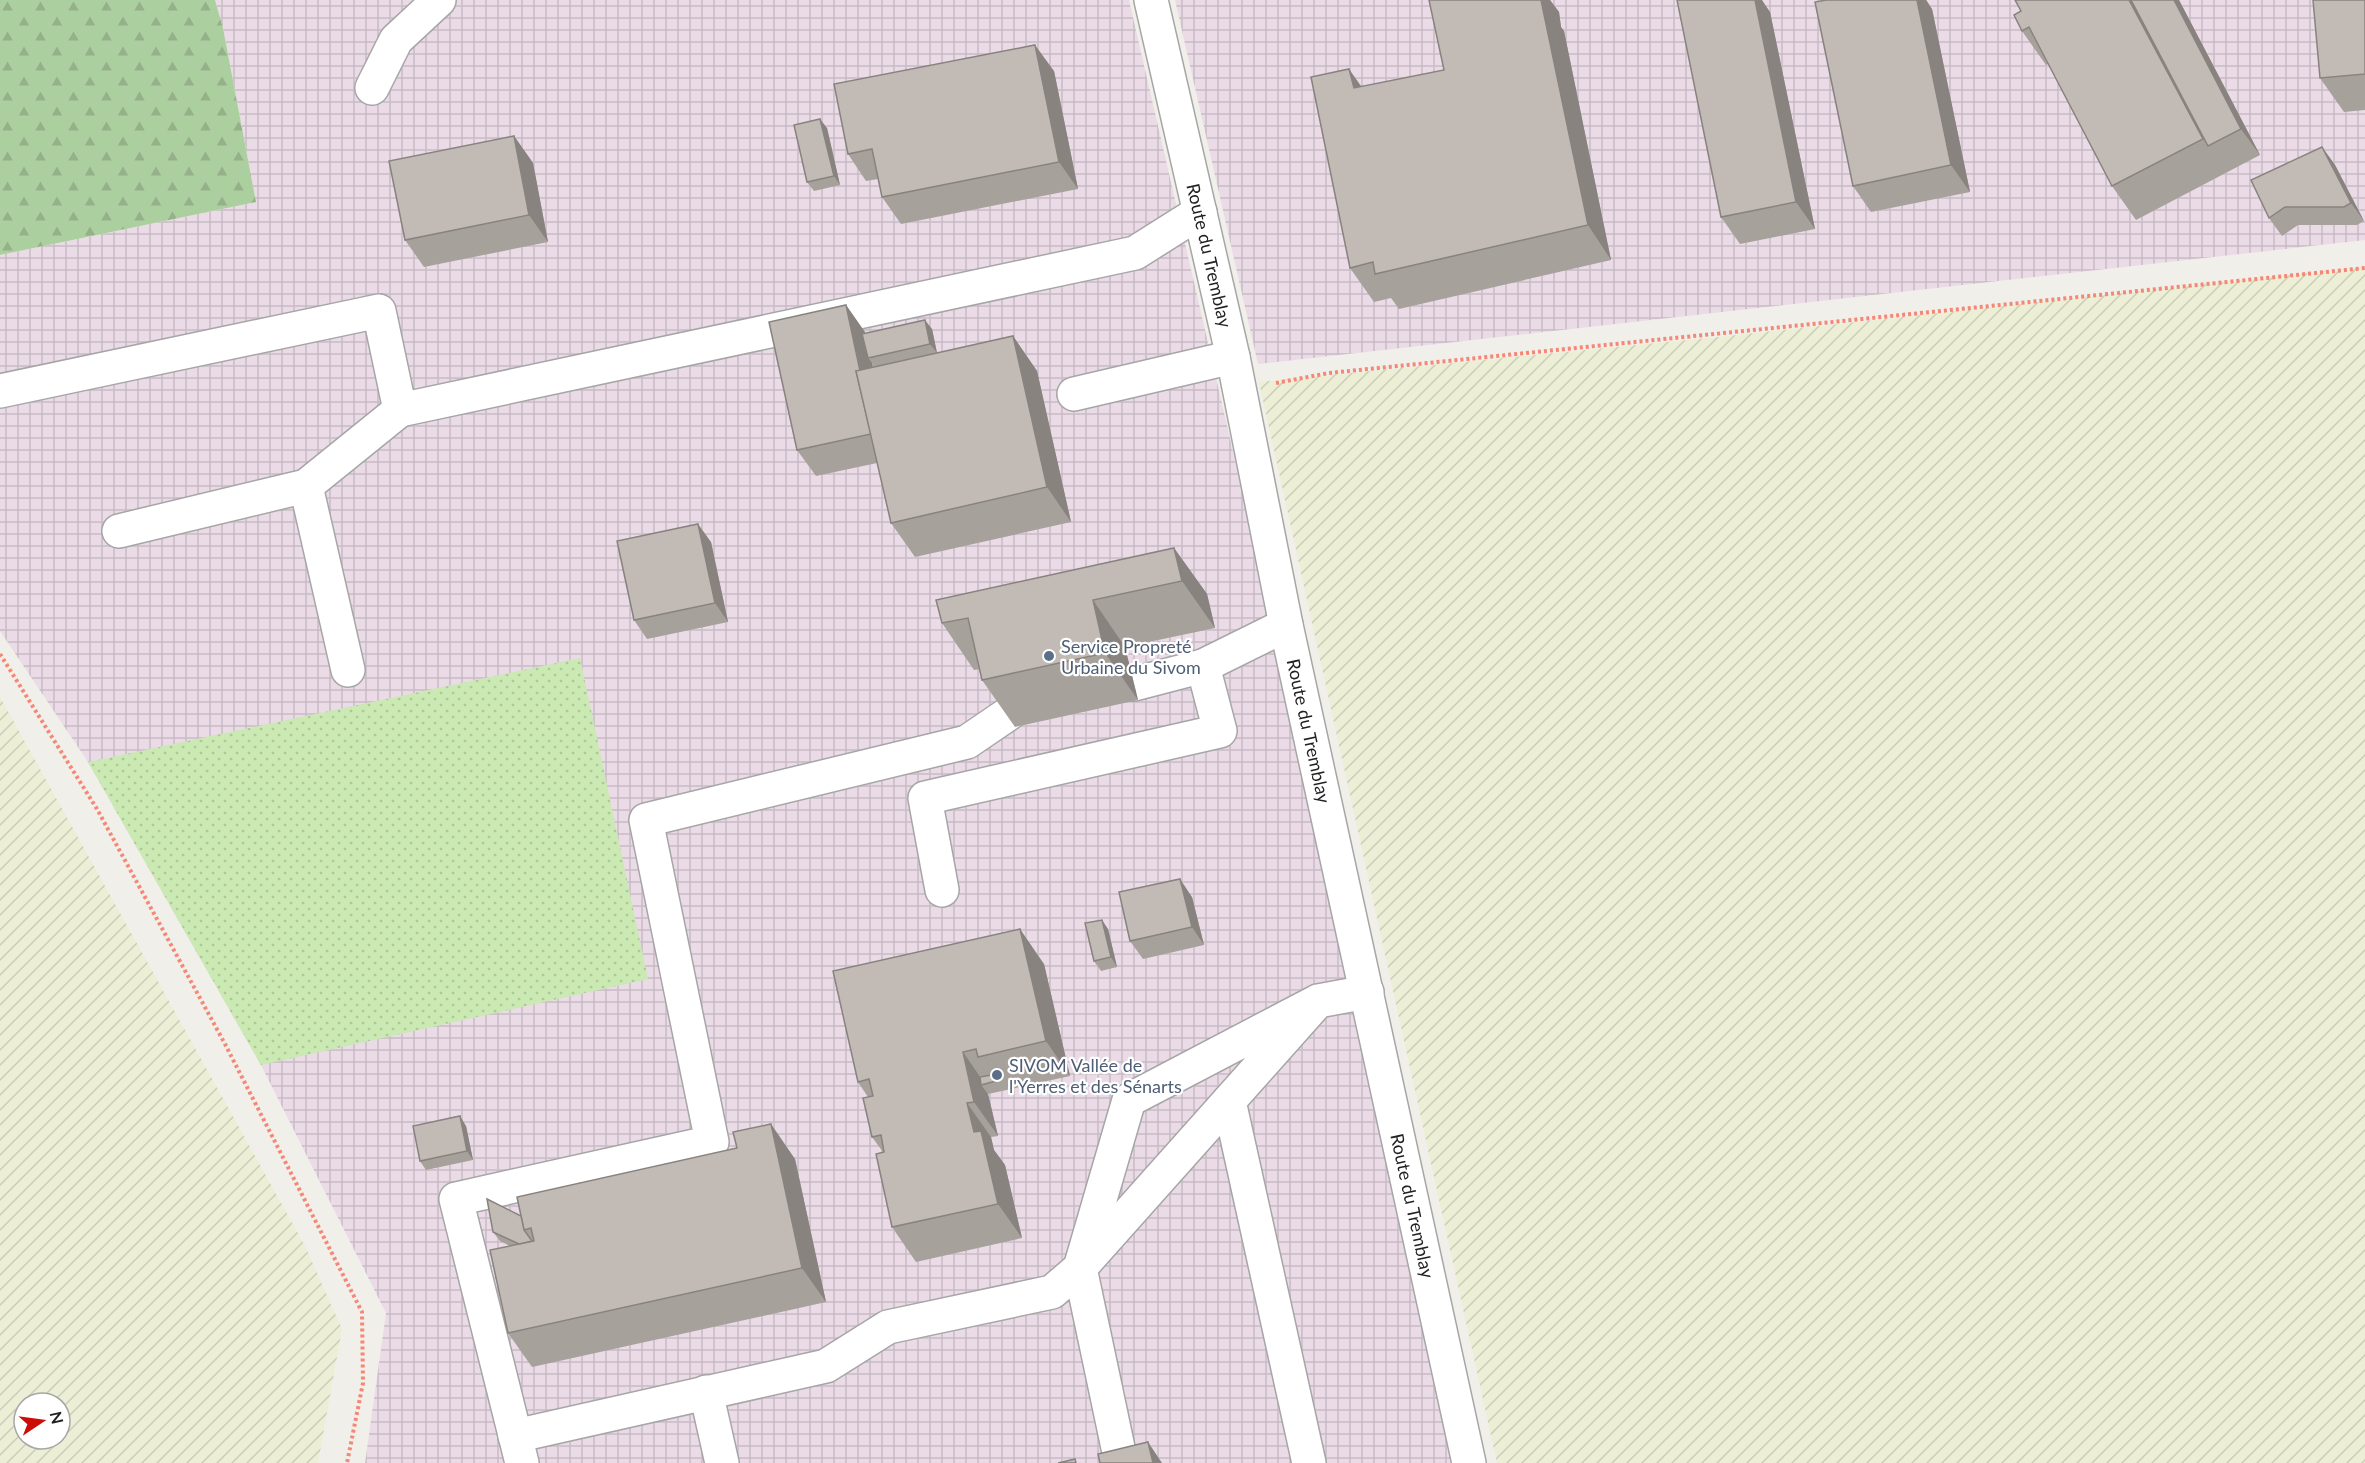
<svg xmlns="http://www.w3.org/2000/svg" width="2365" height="1463" viewBox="0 0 2365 1463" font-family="Lato,sans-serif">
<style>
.industrial{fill:url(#industrial-grid)}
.farmland{fill:url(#farmland-furrows);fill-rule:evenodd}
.grass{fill:url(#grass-dots)}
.forest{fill:url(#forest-firs)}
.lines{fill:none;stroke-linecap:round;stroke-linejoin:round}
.minor-casing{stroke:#a6a6a6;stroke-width:36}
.path{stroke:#f58777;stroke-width:4;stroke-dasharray:3 3;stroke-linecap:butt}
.minor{stroke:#fff;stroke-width:33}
.wall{fill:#a7a19c;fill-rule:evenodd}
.shaded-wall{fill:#88837f}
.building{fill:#c2bbb5;stroke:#88837f;stroke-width:1.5}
.service-dot{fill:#5c6f8a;stroke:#fff;stroke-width:2}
.labels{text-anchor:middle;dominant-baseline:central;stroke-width:4.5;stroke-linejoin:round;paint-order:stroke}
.street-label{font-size:18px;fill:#222;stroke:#fff}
.service-label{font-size:18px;fill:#4e5e75;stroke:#fff;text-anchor:start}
</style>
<defs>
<pattern id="industrial-grid" width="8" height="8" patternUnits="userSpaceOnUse" patternTransform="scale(1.5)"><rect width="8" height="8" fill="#eadbe7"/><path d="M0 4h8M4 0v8" fill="none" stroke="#c8bcc6"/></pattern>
<pattern id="farmland-furrows" width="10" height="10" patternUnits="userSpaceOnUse" patternTransform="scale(1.5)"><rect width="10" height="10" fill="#ecefd5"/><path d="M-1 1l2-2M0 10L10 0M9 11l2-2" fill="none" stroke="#cacdb7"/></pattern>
<pattern id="grass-dots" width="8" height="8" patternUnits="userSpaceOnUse" patternTransform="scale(1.5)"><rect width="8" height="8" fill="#cbe9b2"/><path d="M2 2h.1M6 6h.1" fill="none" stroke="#aec899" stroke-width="1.8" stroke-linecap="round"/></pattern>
<pattern id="forest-firs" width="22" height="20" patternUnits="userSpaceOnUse" patternTransform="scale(1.5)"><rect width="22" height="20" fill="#accf9f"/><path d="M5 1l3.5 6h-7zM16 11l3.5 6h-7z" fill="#94b189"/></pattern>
</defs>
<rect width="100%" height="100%" fill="#f1efe9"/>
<g class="industrial">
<polygon points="215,0 1129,0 1466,1463 365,1463 386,1313 261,1065 88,762 0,631 0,255 256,202 223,28"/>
<polygon points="1175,0 2365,0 2365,240 1258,364"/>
</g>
<g class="farmland">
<polygon points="2365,267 2365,1463 1497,1463 1259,382 1718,337"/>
<path d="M0,697L305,1246L342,1329L318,1463H0ZM24,1403H60V1439H24Z"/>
</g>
<polygon class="grass" points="580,658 648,979 261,1065 88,762"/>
<polygon class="forest" points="0,0 215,0 223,28 256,202 0,255"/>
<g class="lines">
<g class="minor-casing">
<g id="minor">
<path id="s1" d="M1151,0L1233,357L1286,625L1469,1463"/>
<polyline points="372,88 396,40 439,0"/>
<polyline points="0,391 379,311 400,410 1135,253 1200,212"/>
<polyline points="1074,394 1233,357"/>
<polyline points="306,486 348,670"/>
<polyline points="119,531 306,486 400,410"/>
<polyline points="1134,684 1203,666 1286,625"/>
<polyline points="942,890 925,798 1220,731 1203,666"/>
<polyline points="1318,1001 1129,1100 1080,1268 1318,1001 1367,992"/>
<polyline points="1229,1101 1309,1463"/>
<polyline points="706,1392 722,1463"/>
<polyline points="515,1436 826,1366 888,1327 1052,1292 1080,1268 1121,1462 1118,1463"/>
<polyline points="522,1463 456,1199 712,1142 646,820 967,742 1011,712"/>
</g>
</g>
<g class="path">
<polyline points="1276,383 1329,373 2365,268"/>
<polyline points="0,654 97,809 225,1044 362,1312 363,1383 347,1463"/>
</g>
<use href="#minor" class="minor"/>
</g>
<g class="wall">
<polygon points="1429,0 1550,0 1559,12 1561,27 1564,31 1611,260 1399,309 1391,298 1374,302 1350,268 1362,87 1444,70"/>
<polygon points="1826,0 1926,0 1932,9 1970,192 1871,212 1853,186"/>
<polygon points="2015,0 2179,0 2260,155 2136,220 2112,186 2048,64 2046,65 2022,31 2021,11"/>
<polygon points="2365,0 2365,110 2344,112 2320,78"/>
<polygon points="1770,12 1815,229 1740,244 1721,217"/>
<polygon points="1054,71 1078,189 901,224 882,197 878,179 866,181 848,154"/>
<polygon points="827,128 840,185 814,191 807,182"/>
<polygon points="514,136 533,163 548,242 424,267 405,240"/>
<polygon points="2322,147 2335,165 2364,221 2357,225 2298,225 2282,236 2269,218"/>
<path d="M846,305L865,333L932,329L937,353L1013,336L1037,371L1071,522L915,557L891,523L877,463L816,476L797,450ZM937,353L873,368L872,363L874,367Z"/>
<polygon points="711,542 728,622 647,639 634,620"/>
<polygon points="1174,548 1207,594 1215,628 1125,647 1138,700 1015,727 982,680 980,669 974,670 942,623"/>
<polygon points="1192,897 1204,945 1143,959 1130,941"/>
<polygon points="1108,929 1117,967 1101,971 1094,961"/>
<polygon points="1044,964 1070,1076 988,1094 998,1136 991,1137 994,1150 1005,1165 1022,1238 916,1262 892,1227 883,1152 872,1137 868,1097 858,1082"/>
<polygon points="466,1126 473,1160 426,1170 420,1161"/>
<polygon points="795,1159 826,1302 532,1367 508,1333 510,1246 500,1241 493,1232 521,1216"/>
</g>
<g class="shaded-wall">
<polygon points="1540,0 1550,0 1559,12 1561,27 1564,31 1611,260 1588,225"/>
<polygon points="1755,0 1762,0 1770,12 1815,229 1796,202"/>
<polygon points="1917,0 1926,0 1932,9 1970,192 1951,165"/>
<polygon points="2129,0 2135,0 2208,146 2203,139"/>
<polygon points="2174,0 2179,0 2260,155 2241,129"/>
<polygon points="1035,45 1054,71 1078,189 1059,162"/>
<polygon points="1349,69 1373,103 1354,88"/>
<polygon points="820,119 827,128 840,185 834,176"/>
<polygon points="514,136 533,163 548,242 529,215"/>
<polygon points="2322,147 2335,165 2364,221 2351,203"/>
<polygon points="846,305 865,332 870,357 868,358 872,363 893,460 874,433"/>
<polygon points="925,320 932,329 937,353 930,344"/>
<polygon points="1013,336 1037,371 1071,522 1047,487"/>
<polygon points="698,524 711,542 728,622 715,603"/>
<polygon points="1174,548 1207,594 1215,628 1182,581"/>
<polygon points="1093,600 1125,647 1138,700 1105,653"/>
<polygon points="1180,879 1192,897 1204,945 1192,927"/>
<polygon points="1102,920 1108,929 1117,967 1111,957"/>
<polygon points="1020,929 1044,964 1070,1076 1046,1041"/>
<polygon points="963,1052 985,1084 981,1085 988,1094 998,1136 974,1102"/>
<polygon points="967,1103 991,1137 994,1150 1005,1165 1022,1238 998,1204 974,1132"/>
<polygon points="460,1116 466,1126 473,1160 467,1151"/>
<polygon points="771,1124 795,1159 826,1302 802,1268"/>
<polygon points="1148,1442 1162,1463 1153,1463"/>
</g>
<g class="building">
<polygon points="1429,0 1541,0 1588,225 1375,274 1373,262 1350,268 1311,77 1349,69 1354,88 1444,70"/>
<polygon points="1677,0 1755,0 1796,202 1721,217"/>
<polygon points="1826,0 1917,0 1951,165 1853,186 1815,2"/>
<polygon points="2015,0 2129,0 2203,139 2112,186 2029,27 2022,31 2014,15 2021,11"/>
<polygon points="2131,0 2174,0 2241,129 2208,146"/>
<polygon points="2313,0 2365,0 2365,74 2320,78"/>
<polygon points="1035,45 1059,162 882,197 872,149 848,154 834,84"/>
<polygon points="820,119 834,176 807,182 794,125"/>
<polygon points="514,136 529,215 405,240 389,161"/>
<polygon points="2322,147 2351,203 2344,207 2285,207 2269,218 2251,180"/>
<polygon points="846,305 860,371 856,371 871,434 797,450 769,322"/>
<polygon points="925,320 930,344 868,358 862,334"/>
<polygon points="1013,336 1047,487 891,523 856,371"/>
<polygon points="698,524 715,603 634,620 617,541"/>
<polygon points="1174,548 1182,581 1093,600 1105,653 982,680 968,618 942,623 936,600"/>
<polygon points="1180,879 1192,927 1130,941 1119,892"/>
<polygon points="1102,920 1111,957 1094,961 1085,923"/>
<polygon points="1020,929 1046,1041 978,1057 976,1049 963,1052 974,1102 967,1103 974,1132 981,1131 998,1204 892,1227 876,1154 884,1152 881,1135 872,1137 863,1098 873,1096 869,1079 858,1082 833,971"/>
<polygon points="991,1075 996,1081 981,1085 980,1077"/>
<polygon points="460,1116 467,1151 420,1161 413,1126"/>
<polygon points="771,1124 802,1268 508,1333 490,1250 534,1241 531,1228 524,1230 517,1197 737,1148 733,1132"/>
<polygon points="487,1199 521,1216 524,1230 532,1241 519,1244 493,1232"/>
<polygon points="1148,1442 1153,1463 1100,1463 1098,1454"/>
<polygon points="1075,1459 1076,1463 1058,1463"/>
</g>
<g class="service-dot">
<circle cx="1049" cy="656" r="6"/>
<circle cx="997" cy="1075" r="6"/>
</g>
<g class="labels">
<g class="street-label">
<text stroke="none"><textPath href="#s1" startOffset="262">Route du Tremblay</textPath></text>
<text stroke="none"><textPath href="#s1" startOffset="748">Route du Tremblay</textPath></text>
<text stroke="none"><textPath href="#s1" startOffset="1234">Route du Tremblay</textPath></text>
</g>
<g class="service-label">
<text x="1061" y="646">Service Propreté<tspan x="1061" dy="21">Urbaine du Sivom</tspan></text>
<text x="1009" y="1065">SIVOM Vallée de<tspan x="1009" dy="21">l'Yerres et des Sénarts</tspan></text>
</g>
</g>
<g transform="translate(42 1421) rotate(77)"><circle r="28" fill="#ffffff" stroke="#a7a7a7" stroke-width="1.5"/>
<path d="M0-4.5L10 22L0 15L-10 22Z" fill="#cb0e08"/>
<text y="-9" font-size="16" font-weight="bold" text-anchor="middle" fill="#222222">N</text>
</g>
</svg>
